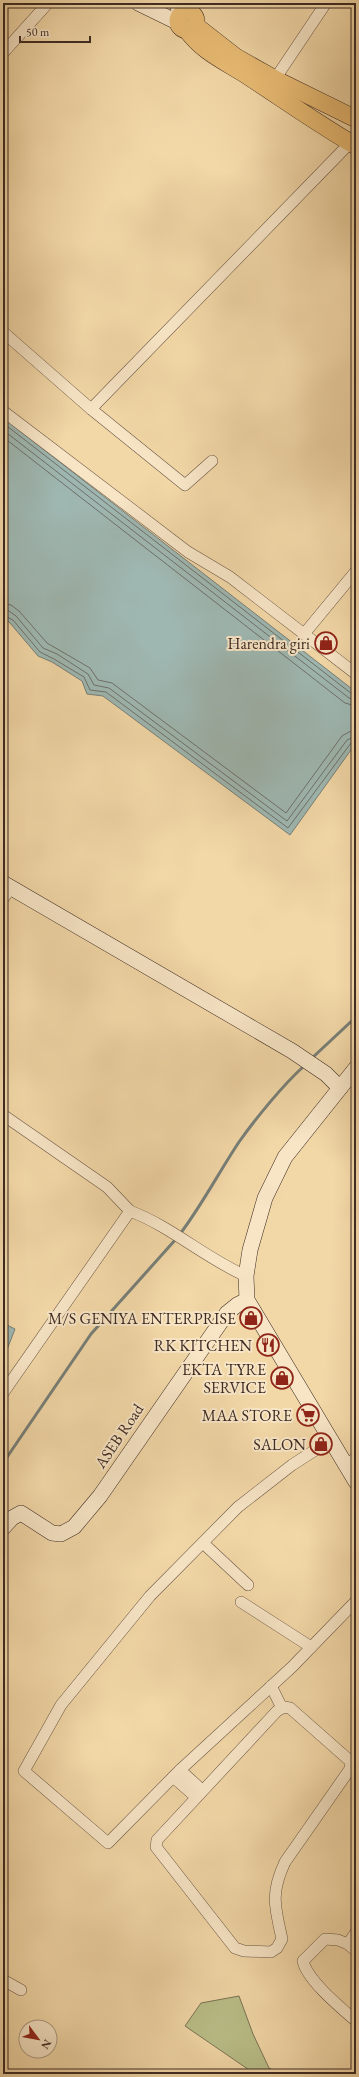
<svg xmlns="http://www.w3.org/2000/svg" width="359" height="2077" viewBox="0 0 359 2077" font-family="'EB Garamond',serif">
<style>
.green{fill:#b9be88;stroke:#7b7456}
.water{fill:#9eb7b1;stroke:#777f78}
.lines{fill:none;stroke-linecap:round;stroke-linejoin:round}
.shore{stroke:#6e706a;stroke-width:1}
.stream{stroke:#777f78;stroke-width:3}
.street-casing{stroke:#6a5544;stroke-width:12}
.secondary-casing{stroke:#3d2a23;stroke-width:16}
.primary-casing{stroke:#3d2a23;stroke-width:18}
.street{stroke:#f7e5c6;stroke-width:11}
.secondary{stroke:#f7e5c6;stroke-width:15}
.primary{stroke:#e9bc74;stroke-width:17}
.labels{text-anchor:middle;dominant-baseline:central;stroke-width:4;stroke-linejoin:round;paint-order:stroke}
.poi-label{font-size:16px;fill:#3d2a23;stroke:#f7e5c6;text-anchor:end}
.street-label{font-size:16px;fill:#3d2a23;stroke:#f7e5c6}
</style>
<rect width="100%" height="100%" fill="#f2d7a7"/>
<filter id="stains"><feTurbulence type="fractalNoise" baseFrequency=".005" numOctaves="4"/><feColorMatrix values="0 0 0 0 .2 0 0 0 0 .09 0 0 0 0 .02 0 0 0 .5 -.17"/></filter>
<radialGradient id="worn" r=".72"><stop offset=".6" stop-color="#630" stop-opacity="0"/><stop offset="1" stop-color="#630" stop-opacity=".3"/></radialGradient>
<polygon class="green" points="239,1996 253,2034 269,2068 280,2074 255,2074 185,2026 201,2003"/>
<g class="water">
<polygon points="3,418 356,692 356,743 290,835 103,696 87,694 82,681 52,662 38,656 10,623 3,617"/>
<polygon points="3,1323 15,1329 3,1360"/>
</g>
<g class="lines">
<g class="shore">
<polyline points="3,423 352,694 356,695"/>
<polyline points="3,430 349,698 356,700"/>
<polyline points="3,437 345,703 356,706"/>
<polyline points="3,603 11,605 19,611 47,643 90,668 98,680 112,683 286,813 342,736 349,732 356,730"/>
<polyline points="3,610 9,611 16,616 43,648 57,654 88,674 94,685 109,688 287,821 347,740 356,736"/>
<polyline points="3,615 13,620 40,652 54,659 84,677 90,690 106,692 288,828 351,743 356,741"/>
</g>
<g class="stream">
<polyline points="311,1059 356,1017"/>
<path d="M180,1234C202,1205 219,1172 239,1142C256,1118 283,1085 304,1066"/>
<polyline points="3,1463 91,1334 176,1239"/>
</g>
<g class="street-casing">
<g id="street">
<polyline points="3,53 48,3"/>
<polyline points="275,79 326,3"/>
<polyline points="3,332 91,409"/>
<polyline points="3,411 188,552 230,577 356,674"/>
<polyline points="212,461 185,485 91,409 350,143"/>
<polyline points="304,634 356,571"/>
<polyline points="3,899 11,887"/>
<polyline points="3,1115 107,1187 130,1211"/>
<path d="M3,1393L130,1211C172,1227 205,1258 246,1276"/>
<polyline points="331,1440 292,1465 238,1507 150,1596 61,1705 24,1771 108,1843 180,1770 292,1667 356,1601"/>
<polyline points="347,1467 356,1457"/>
<polyline points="203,1543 248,1585"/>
<polyline points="241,1602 311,1647"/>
<polyline points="271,1686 282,1708"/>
<path d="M284,1707L290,1708L349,1760L351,1763L350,1769L285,1862C270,1894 275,1907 282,1939L277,1948L271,1952L244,1951L235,1948L156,1847L157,1840L277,1711Z"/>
<polyline points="180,1770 202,1790"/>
<polyline points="173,1777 196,1797"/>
<polyline points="356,1932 348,1944 356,1951"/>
<path d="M348,1944L338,1940L325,1939L303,1961C307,1980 341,2008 356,2021"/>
<polyline points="3,1980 21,1990"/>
</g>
</g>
<g class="secondary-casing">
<g id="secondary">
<polyline points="138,3 179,23"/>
<polyline points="177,3 180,15"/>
<polyline points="191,3 192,13"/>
<polyline points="3,883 292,1051 326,1074 340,1088"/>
<polyline points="356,1068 285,1157 265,1198 250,1250 246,1276 247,1300 356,1482"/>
<polyline points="3,1528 12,1518 21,1513 52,1533 61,1534 74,1527 100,1496 227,1313 237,1305 247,1300"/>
</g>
</g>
<g class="primary-casing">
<g id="primary">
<circle cx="187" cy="21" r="9"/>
<polyline points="195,25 236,57 275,79 356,119"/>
<path d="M186,29C201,51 224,61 246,75C283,99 318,124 356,146"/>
</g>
</g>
<use href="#street" class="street"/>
<use href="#secondary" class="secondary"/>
<use href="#primary" class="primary"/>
</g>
<defs>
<g id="shop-ring" transform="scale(1.15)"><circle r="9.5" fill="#f7e5c6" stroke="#8f2418" stroke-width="1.5"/><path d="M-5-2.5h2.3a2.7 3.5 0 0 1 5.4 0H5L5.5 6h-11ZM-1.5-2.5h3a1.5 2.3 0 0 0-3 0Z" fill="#8f2418"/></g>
<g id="restaurant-ring" transform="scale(1.15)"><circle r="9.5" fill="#f7e5c6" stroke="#8f2418" stroke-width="1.5"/><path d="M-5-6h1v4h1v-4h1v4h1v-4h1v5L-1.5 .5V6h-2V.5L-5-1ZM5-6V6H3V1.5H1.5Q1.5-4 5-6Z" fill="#8f2418"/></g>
<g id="supermarket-ring" transform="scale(1.15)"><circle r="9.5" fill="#f7e5c6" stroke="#8f2418" stroke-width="1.5"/><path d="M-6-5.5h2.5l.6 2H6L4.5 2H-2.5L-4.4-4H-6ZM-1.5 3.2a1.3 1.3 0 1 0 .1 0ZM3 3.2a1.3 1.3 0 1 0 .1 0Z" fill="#8f2418"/></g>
</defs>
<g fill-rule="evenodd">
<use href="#shop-ring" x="326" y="643"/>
<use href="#shop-ring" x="251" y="1318"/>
<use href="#restaurant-ring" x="268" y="1345"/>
<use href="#shop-ring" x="282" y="1378"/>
<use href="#supermarket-ring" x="308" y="1415"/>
<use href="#shop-ring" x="321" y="1444"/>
</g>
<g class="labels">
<g class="poi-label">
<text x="310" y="643">Harendra giri</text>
<text x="236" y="1318">M/S GENIYA ENTERPRISE</text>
<text x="252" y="1345">RK KITCHEN</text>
<text x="266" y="1369">EKTA TYRE<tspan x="266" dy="18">SERVICE</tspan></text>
<text x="292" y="1415">MAA STORE</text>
<text x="306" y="1444">SALON</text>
</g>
<g class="street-label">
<text transform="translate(119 1436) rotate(-56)">ASEB Road</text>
</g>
</g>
<rect width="359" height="2077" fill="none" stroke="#f2d7a7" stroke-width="16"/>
<rect x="4" y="4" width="351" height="2069" fill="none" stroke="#3d2a23" stroke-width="2"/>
<rect x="8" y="8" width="343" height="2061" fill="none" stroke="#3d2a23"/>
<g transform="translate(38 2039) rotate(122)"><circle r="19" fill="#f7e5c6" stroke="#ad9a85"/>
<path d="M0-3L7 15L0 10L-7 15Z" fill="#8f2418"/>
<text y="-6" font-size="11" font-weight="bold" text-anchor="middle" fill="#3d2a23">N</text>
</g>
<path d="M20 36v6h70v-6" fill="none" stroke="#3d2a23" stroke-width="2"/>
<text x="26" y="36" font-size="12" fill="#3d2a23" stroke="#f7e5c6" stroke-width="3" paint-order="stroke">50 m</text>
<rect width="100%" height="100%" filter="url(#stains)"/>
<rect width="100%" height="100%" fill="url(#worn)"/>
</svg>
